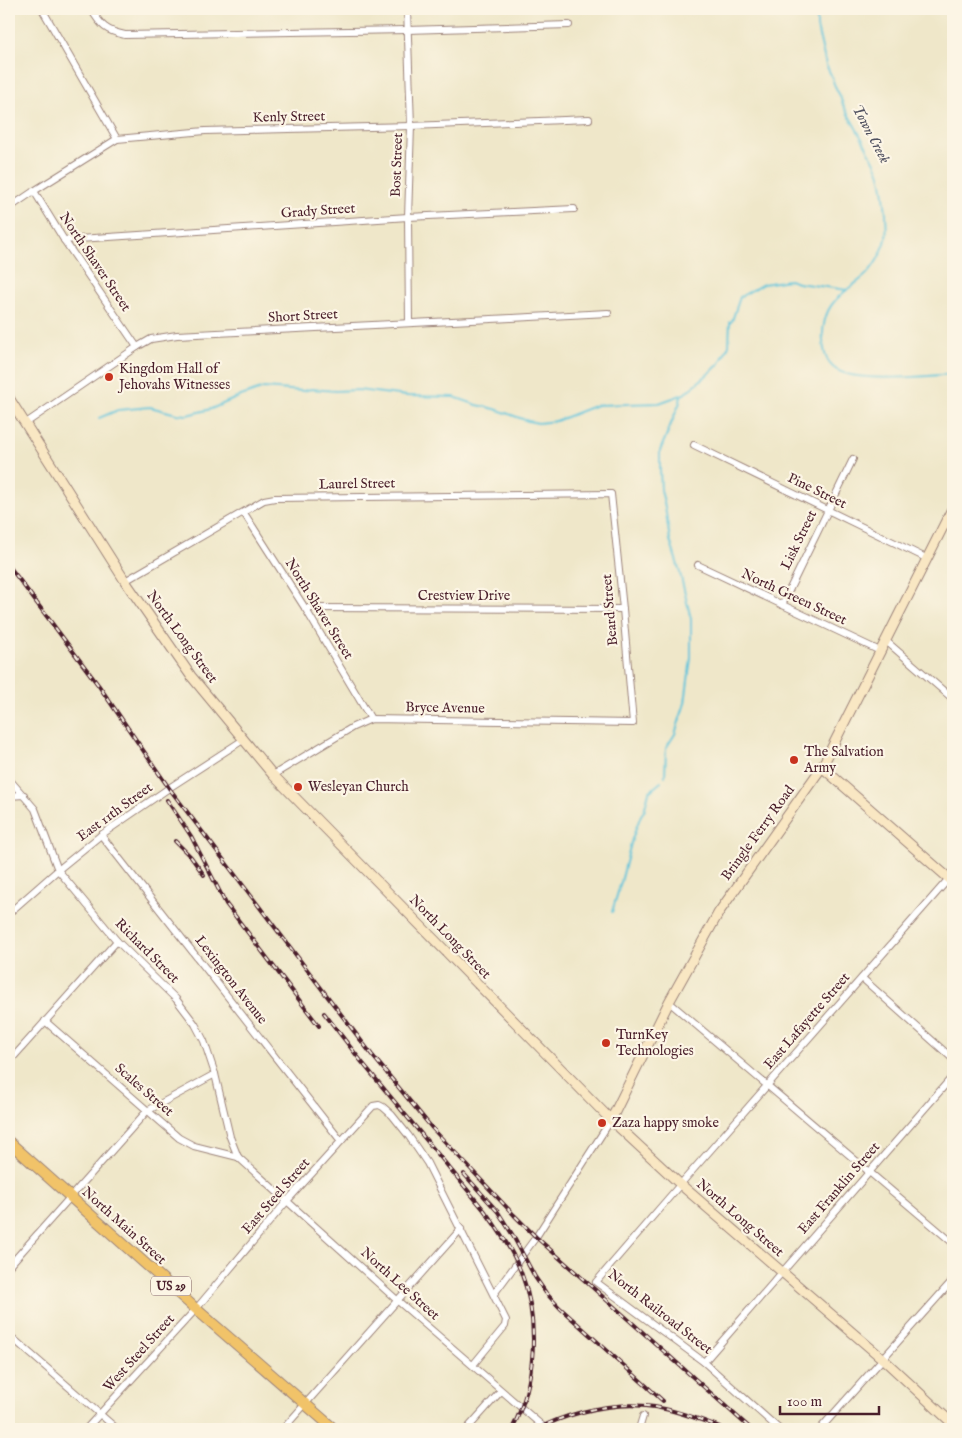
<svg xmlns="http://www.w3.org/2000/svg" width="962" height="1438" viewBox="0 0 962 1438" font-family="'IM FELL English',serif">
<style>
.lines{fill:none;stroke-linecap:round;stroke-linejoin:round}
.stream{stroke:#5ec4db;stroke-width:2}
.street-casing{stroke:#9c837a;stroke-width:8}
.secondary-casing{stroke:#9c837a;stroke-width:11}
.primary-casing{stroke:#9c837a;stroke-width:12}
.street{stroke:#fff;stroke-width:6}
.secondary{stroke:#f9e7c3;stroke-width:9}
.primary{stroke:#f1c369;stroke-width:10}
.rail-casing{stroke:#4a1f2b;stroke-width:4}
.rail{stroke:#fcf5e5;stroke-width:2;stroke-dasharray:5.5;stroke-linecap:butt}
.poi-dot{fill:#c8321e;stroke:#fcf5e5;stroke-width:2}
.labels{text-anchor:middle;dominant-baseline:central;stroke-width:4.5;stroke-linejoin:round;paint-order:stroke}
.shield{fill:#fcf5e5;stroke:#7f5f63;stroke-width:1}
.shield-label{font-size:12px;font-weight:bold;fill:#4a1f2b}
.street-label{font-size:14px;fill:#4a1f2b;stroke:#fcf5e5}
.poi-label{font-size:14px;fill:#4a1f2b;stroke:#fcf5e5;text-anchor:start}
.water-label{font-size:15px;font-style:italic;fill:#505160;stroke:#fcf5e5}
</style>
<rect width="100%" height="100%" fill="#fcf5e5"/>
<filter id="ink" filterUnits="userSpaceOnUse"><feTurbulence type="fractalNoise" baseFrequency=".02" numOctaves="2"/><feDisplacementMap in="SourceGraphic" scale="10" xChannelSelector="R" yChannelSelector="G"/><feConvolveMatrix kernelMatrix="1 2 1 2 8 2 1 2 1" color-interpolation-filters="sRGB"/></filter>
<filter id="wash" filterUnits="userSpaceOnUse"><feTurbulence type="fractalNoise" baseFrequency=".0096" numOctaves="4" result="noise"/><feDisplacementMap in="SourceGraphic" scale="20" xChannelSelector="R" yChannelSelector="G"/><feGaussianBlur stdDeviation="1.12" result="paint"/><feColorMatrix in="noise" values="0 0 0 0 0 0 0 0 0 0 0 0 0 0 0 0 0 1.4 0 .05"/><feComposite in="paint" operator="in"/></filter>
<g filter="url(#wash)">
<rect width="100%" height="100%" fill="#efe7c9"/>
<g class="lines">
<g class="stream">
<path d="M815,9L817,20V27L826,65L832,77L834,84L840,96L843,105C855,127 869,149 879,172C884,185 884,199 886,213C886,222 888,234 885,243C880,257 872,271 860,280C851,287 841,293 834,302C825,312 822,328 823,341C824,351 825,360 834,368C853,384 928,376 953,374"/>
<polyline points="99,418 118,410 150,407 177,414 187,415 211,409 241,396 264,388 303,391 311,389 336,391 358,390 407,396 454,397 477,405 495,409 528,421 538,423 556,421 597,405 659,403 684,394 713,370 720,363 729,345 730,322 732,321 740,297 763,284 789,280 798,283 847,290"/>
<polyline points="665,776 666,748 675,734 685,703 691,658 691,619 679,569 670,540 665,507 661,490 660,470 660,451 680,402 681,396"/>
<polyline points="612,912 621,882 632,839 641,815 644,811 649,792 661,782"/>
</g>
</g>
</g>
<g filter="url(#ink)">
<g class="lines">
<g class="street-casing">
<g id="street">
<polyline points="42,9 117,139"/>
<path d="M91,9C101,26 106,31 125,35L407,30L569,25"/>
<polyline points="407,9 411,126 408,217 409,323"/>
<polyline points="34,191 64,240 137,347"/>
<polyline points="9,208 34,191 117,139 205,131 411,126 589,119"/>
<polyline points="64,240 408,217 574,209"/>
<polyline points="26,423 137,347 151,339 177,335 608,313"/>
<polyline points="694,445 928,559"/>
<polyline points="244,513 305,608 371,719"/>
<polyline points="698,565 880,651"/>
<polyline points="125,581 264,500 275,498 611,494 623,609 633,723 371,719 353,727 273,775"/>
<polyline points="782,605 853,459"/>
<polyline points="305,608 623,609"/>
<polyline points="886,641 953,699"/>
<polyline points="9,779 35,809 58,870 117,941 176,999 195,1024 204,1041 215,1074 230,1137 238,1157 398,1301 546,1429"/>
<polyline points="9,796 24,795"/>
<polyline points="101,835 341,1141"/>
<polyline points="9,913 58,870 101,835 169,788 243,740"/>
<polyline points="862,978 953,1059"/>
<polyline points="669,1002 953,1243"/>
<polyline points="45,1021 179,1138 194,1146 238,1157"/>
<polyline points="9,1062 117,941"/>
<polyline points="9,1266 147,1111 215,1074"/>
<polyline points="494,1294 536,1237 611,1120"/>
<polyline points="9,1335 117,1429"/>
<polyline points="704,1362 953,1076"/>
<polyline points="86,1429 196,1309 287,1201 373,1106 379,1105 383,1107 392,1115 408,1135 427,1163 506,1320 505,1326 473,1365"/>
<polyline points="283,1429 461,1229"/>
<polyline points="467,1429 501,1391"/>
<polyline points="639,1429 643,1416"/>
<polyline points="779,1429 704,1362 596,1282 685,1179 953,874"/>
<polyline points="820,1429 953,1280"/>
</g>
</g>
<g class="secondary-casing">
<g id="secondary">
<polyline points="9,398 125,581 191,676 273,775 611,1120 680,1184 883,1359 953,1424"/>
<polyline points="822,767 953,882"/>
<polyline points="611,1120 669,1002 719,912 822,767 953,507"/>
</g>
</g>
<g class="primary-casing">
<polyline id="primary" points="9,1142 196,1309 334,1429"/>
</g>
<use href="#street" class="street"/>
<use href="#secondary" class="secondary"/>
<use href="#primary" class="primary"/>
<g class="rail-casing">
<g id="rail">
<polyline points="9,566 99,686 169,788 372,1055 432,1128 514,1215 536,1237 751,1429"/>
<polyline points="167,800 191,836 226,904 319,1026"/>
<polyline points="175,841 191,857 204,875"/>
<path d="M324,1013L361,1061L484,1210C499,1230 512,1249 521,1272C540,1321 536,1383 512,1429"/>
<polyline points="464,1174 498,1212 512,1234 535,1277 546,1293 560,1308 663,1401"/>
<path d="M538,1429C552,1421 567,1416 582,1412C638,1397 672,1408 725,1429"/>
</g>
</g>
<use href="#rail" class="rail"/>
</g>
</g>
<g class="poi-dot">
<circle cx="109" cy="377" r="5"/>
<circle cx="794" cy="760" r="5"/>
<circle cx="298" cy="787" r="5"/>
<circle cx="606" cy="1043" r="5"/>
<circle cx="602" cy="1123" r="5"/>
</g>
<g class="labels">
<rect class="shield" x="151" y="1276.5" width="40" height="19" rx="4"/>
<g class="shield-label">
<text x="171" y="1286">US 29</text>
</g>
<g class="street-label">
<text transform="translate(289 117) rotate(-1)">Kenly Street</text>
<text transform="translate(397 165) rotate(-88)">Bost Street</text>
<text transform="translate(318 211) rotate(-4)">Grady Street</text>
<text transform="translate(95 262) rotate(56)">North Shaver Street</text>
<text transform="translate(303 316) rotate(-3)">Short Street</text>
<text transform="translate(357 484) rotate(-1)">Laurel Street</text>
<text transform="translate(817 491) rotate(26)">Pine Street</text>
<text transform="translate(799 540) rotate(-64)">Lisk Street</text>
<text x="464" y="596">Crestview Drive</text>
<text transform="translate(794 597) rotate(25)">North Green Street</text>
<text transform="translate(319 609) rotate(58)">North Shaver Street</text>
<text transform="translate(610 610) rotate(-95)">Beard Street</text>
<text transform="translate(182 637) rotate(54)">North Long Street</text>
<text transform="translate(445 708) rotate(1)">Bryce Avenue</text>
<text transform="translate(115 812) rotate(-36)">East 11th Street</text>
<text transform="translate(758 833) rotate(-54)">Bringle Ferry Road</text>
<text transform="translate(450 937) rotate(46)">North Long Street</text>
<text transform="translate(147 951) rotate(45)">Richard Street</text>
<text transform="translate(231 980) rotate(52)">Lexington Avenue</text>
<text transform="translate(807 1021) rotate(-49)">East Lafayette Street</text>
<text transform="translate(144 1090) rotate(41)">Scales Street</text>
<text transform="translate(839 1188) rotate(-49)">East Franklin Street</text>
<text transform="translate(276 1196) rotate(-49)">East Steel Street</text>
<text transform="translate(740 1218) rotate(41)">North Long Street</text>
<text transform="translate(124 1226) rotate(42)">North Main Street</text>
<text transform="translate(400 1284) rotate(42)">North Lee Street</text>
<text transform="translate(660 1312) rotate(38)">North Railroad Street</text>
<text transform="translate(139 1353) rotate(-48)">West Steel Street</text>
</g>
<g class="poi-label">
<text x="119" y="369">Kingdom Hall of<tspan x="119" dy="16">Jehovahs Witnesses</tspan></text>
<text x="804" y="752">The Salvation<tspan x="804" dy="16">Army</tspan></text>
<text x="308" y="787">Wesleyan Church</text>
<text x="616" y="1035">TurnKey<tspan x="616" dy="16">Technologies</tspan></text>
<text x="612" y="1123">Zaza happy smoke</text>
</g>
<g class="water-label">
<text transform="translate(871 134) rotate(62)">Town Creek</text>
</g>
</g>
<rect width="962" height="1438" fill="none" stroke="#fcf5e5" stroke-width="30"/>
<path d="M780 1406v8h99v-8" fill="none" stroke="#4a1f2b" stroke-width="2.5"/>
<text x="787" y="1406" font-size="15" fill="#4a1f2b" stroke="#fcf5e5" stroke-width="4" paint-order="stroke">100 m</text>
</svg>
